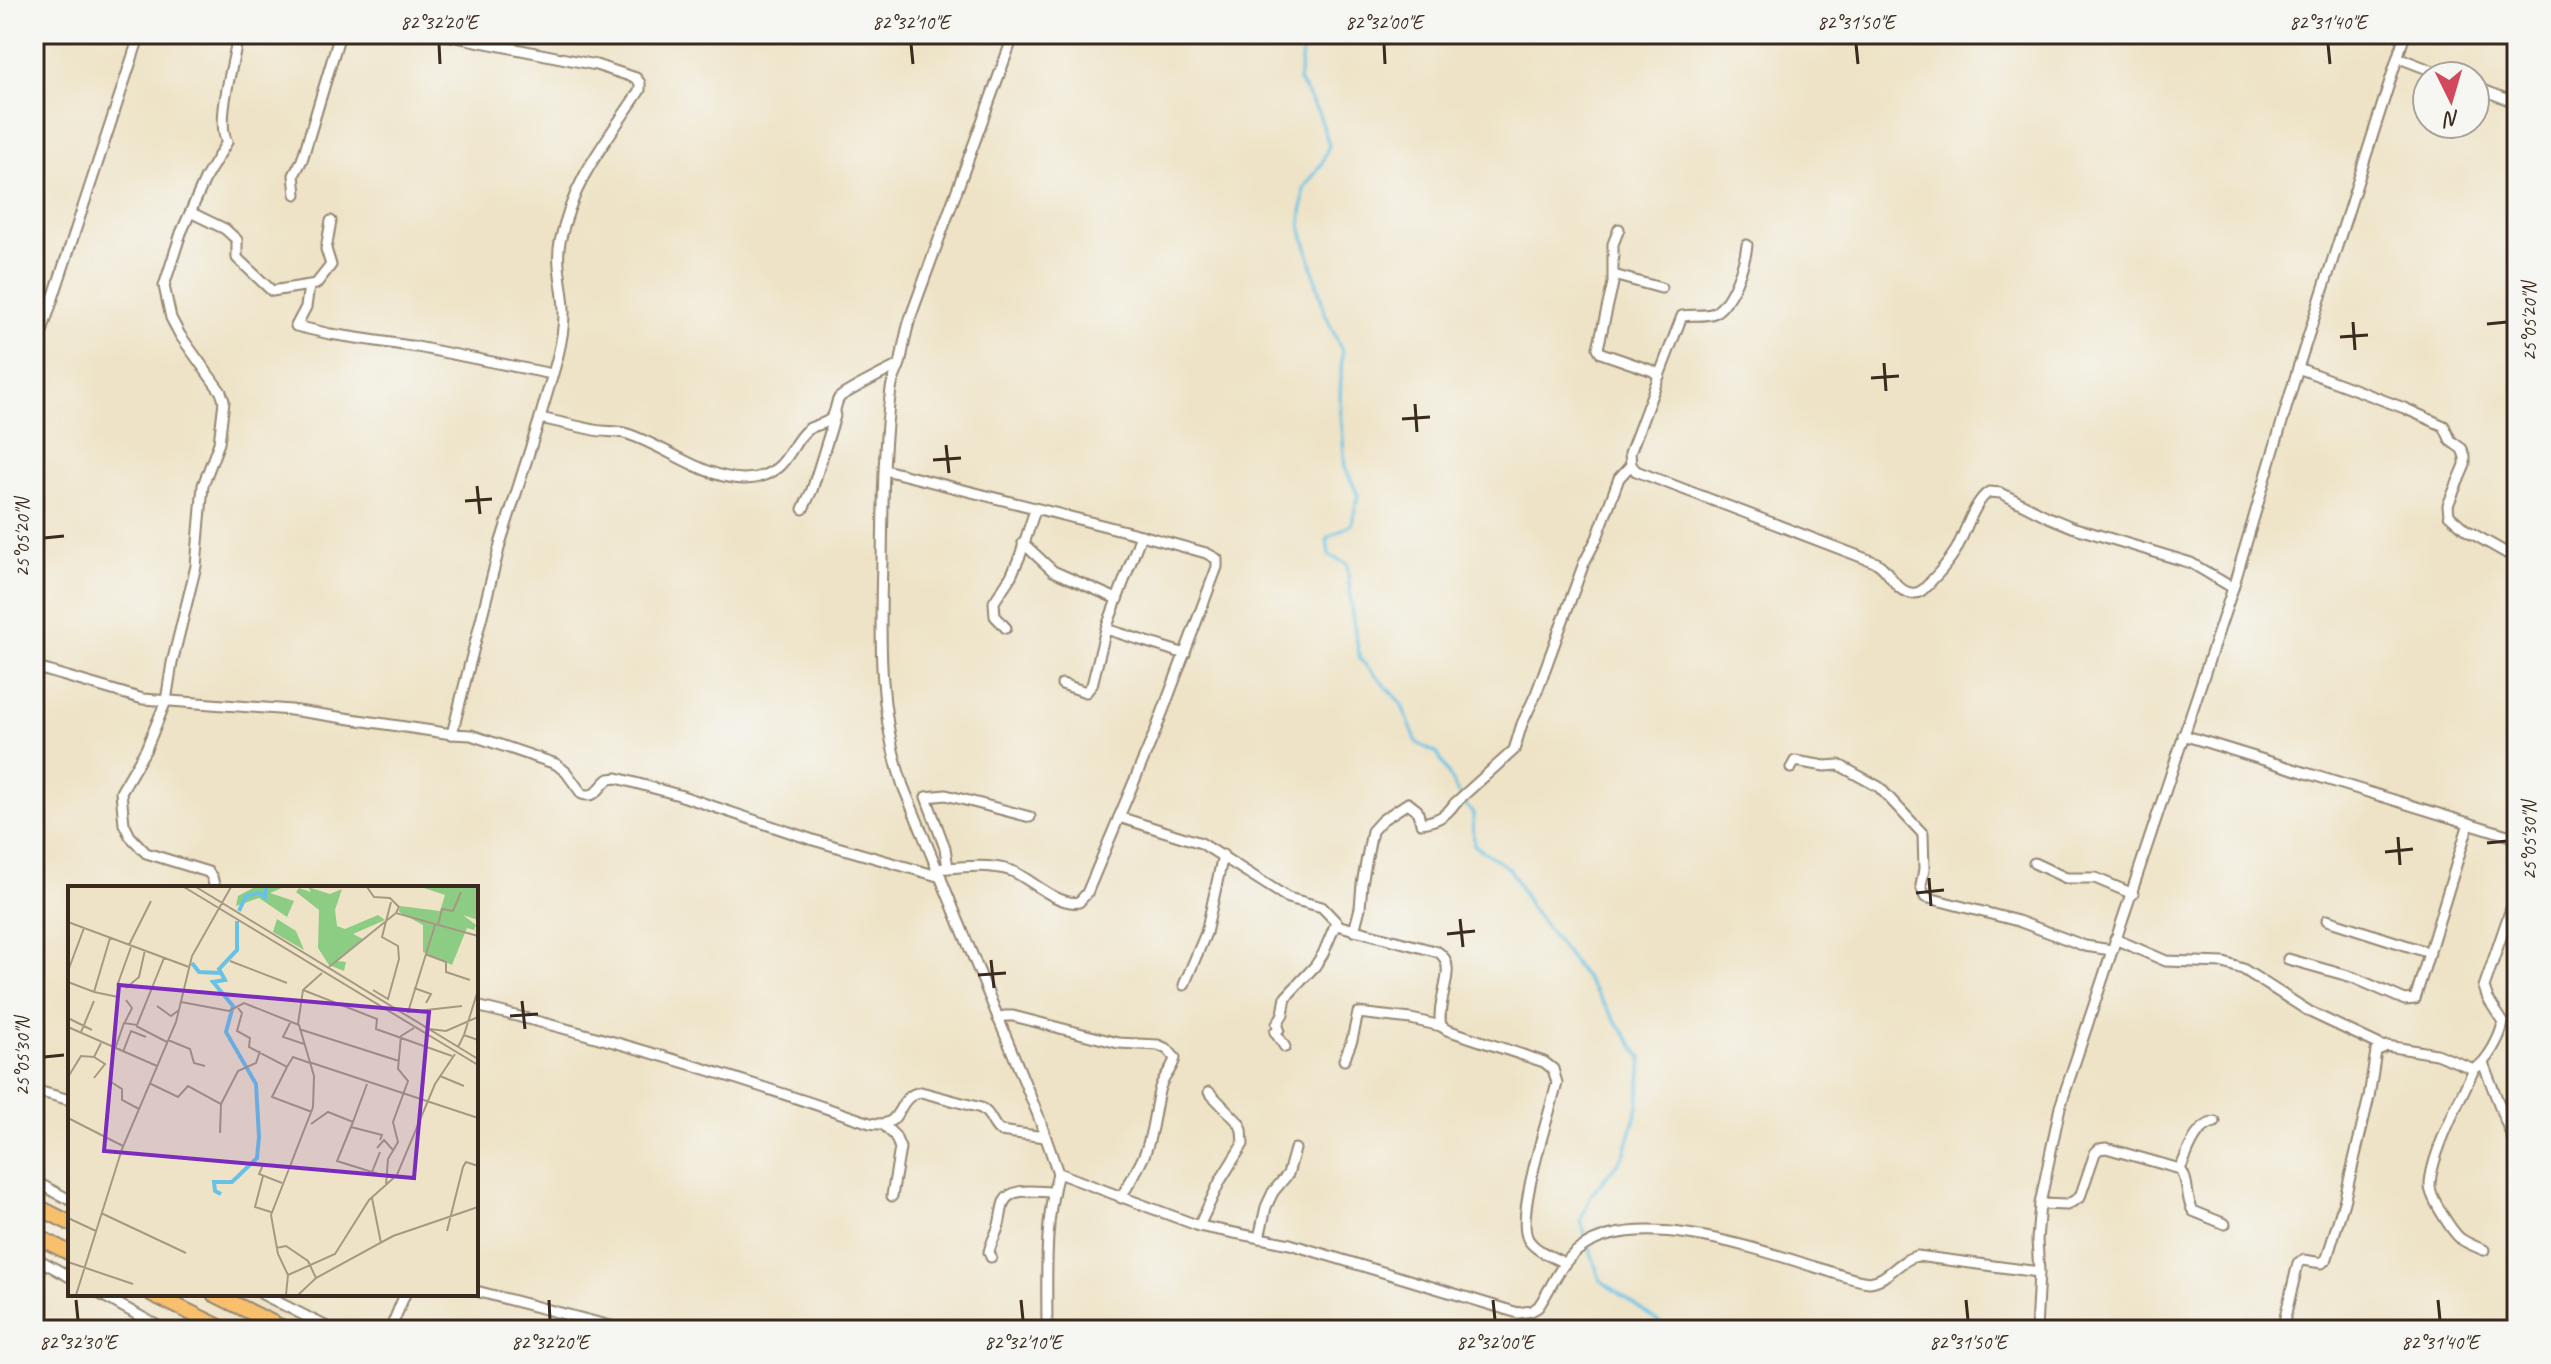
<svg xmlns="http://www.w3.org/2000/svg" width="2551" height="1364" viewBox="0 0 2551 1364" font-family="Caveat,sans-serif">
<style>
.lines{fill:none;stroke-linecap:round;stroke-linejoin:round}
.stream{stroke:#68c2e6;stroke-width:3}
.minor-casing{stroke:#948672;stroke-width:13}
.trunk-casing{stroke:#948672;stroke-width:18}
.minor{stroke:#fff;stroke-width:9}
.trunk{stroke:#f8bf6c;stroke-width:14}
.ticks{fill:none;stroke:#3b2a1e;stroke-width:3}
.inset-river{fill:none;stroke:#68c2e6;stroke-width:4}
.inset-road{fill:none;stroke:#a69983;stroke-width:2}
.view{fill:#7b2cbf;fill-opacity:0.15;stroke:#7b2cbf;stroke-width:4}
.inset-edge{fill:none;stroke:#3b2a1e;stroke-width:4}
.neatline{fill:none;stroke:#3b2a1e;stroke-width:3}
.ticks-label{font-size:20px;text-anchor:middle;fill:#3b2a1e}
</style>
<rect width="100%" height="100%" fill="#f6f6f2"/>
<filter id="ink" filterUnits="userSpaceOnUse"><feTurbulence type="fractalNoise" baseFrequency=".0125" numOctaves="2"/><feDisplacementMap in="SourceGraphic" scale="16" xChannelSelector="R" yChannelSelector="G"/><feConvolveMatrix kernelMatrix="1 2 1 2 8 2 1 2 1" color-interpolation-filters="sRGB"/></filter>
<filter id="wash" filterUnits="userSpaceOnUse"><feTurbulence type="fractalNoise" baseFrequency=".006" numOctaves="4" result="noise"/><feDisplacementMap in="SourceGraphic" scale="32" xChannelSelector="R" yChannelSelector="G"/><feGaussianBlur stdDeviation="1.8" result="paint"/><feColorMatrix in="noise" values="0 0 0 0 0 0 0 0 0 0 0 0 0 0 0 0 0 1.4 0 .05"/><feComposite in="paint" operator="in"/></filter>
<g filter="url(#wash)">
<rect width="100%" height="100%" fill="#eee3c6"/>
<g class="lines">
<g class="stream">
<polyline points="1316,34 1302,51 1299,81 1319,114 1329,145 1322,163 1304,188 1301,226 1325,313 1342,351 1340,400 1345,467 1358,495 1352,524 1327,538 1329,555 1347,564 1352,614 1360,659 1401,703 1417,743 1438,754 1459,795"/>
<polyline points="1463,801 1473,814 1474,845 1510,869 1531,908 1584,976 1642,1058 1638,1107 1624,1155 1591,1195 1581,1221 1600,1280 1670,1330"/>
</g>
</g>
</g>
<g filter="url(#ink)">
<g class="lines">
<g class="minor-casing">
<g id="minor">
<path d="M441,34L596,65L636,78L640,83V90C606,142 573,179 560,242C555,266 565,291 564,315C563,350 549,384 540,418"/>
<path d="M1014,34L912,313C906,329 904,344 901,360C899,369 893,377 891,389C883,445 883,504 882,561C880,637 878,712 903,786L1038,1115L1058,1173L1199,1226L1290,1244L1518,1313L1531,1311L1538,1307C1553,1286 1559,1263 1581,1248C1639,1208 1754,1248 1815,1267C1833,1272 1851,1280 1869,1282C1889,1280 1898,1260 1917,1256L2039,1272"/>
<polyline points="2399,58 2446,76"/>
<polyline points="2475,87 2517,103"/>
<polyline points="296,194 294,175 302,160 340,34"/>
<polyline points="192,213 225,229 237,240 237,258 272,291 316,284 331,265 326,249 331,221"/>
<path d="M1619,229L1613,244V283L1598,348L1601,353L1653,371L1659,376L1630,453L1631,465L1636,471L1877,563C1890,571 1894,588 1907,592C1919,597 1926,587 1933,579C1942,570 1949,561 1956,550C1965,534 1974,501 1989,492L2001,493L2048,517L2072,527L2191,563L2233,588"/>
<polyline points="1614,277 1617,276 1661,288"/>
<polyline points="309,286 306,307 296,326 330,334 417,347 552,374"/>
<polyline points="34,356 140,34"/>
<polyline points="2298,368 2404,408 2444,426 2451,441 2462,449 2465,457 2465,465 2448,505 2449,515 2466,530 2517,559"/>
<path d="M1659,376L1682,316C1692,314 1705,317 1714,313C1731,304 1745,264 1747,245"/>
<polyline points="885,470 1141,535 1206,553 1217,559 1217,567 1155,732 1119,817"/>
<polyline points="803,509 812,490 835,416"/>
<polyline points="1141,535 1106,629 1185,654"/>
<polyline points="1023,543 1053,571 1117,599"/>
<polyline points="1006,628 995,616 994,602 1011,576 1020,556 1035,510"/>
<path d="M34,667L143,699L291,710L452,734L471,735L556,764L566,772L582,794C597,799 599,786 609,779L617,778L679,795L813,840L941,877"/>
<polyline points="1062,684 1086,692 1092,685 1106,629"/>
<path d="M452,734L501,541L540,418C558,422 576,426 594,430C604,432 614,431 624,433C668,444 731,503 777,468C790,458 795,439 807,430C813,425 823,425 829,420C837,414 834,406 839,398C842,394 889,370 897,366"/>
<polyline points="2183,735 2517,838"/>
<polyline points="1791,768 1795,761 1825,766 1839,765 1879,787 1923,834 1924,869 1921,886 1925,897 2018,921 2085,946 2111,950"/>
<polyline points="2034,863 2066,878 2095,878 2133,894"/>
<polyline points="948,868 945,848 926,797 946,795 1030,817"/>
<path d="M936,869C959,867 989,863 1012,871C1031,879 1057,906 1079,902L1087,893L1119,817L1201,843L1288,898L1322,907L1340,926L1438,952C1460,965 1435,1001 1441,1026L1447,1030L1544,1062L1553,1069L1557,1083C1550,1113 1515,1215 1528,1239C1535,1251 1553,1257 1564,1263"/>
<path d="M215,888L212,877L208,872L146,853L130,836L124,824L121,792L146,749L166,701L172,663L196,566L203,485L219,443L224,401L221,392L180,335L171,318L164,286L181,233L206,177L227,142C215,120 235,60 238,34"/>
<polyline points="2327,920 2430,953"/>
<path d="M1354,931L1360,908L1362,884L1372,831L1382,820L1408,803L1417,810L1421,823C1437,821 1446,816 1455,803L1514,750L1522,724L1536,694L1584,563L1597,538L1619,478L1631,465"/>
<polyline points="2115,939 2166,961 2224,963 2243,969 2310,1012 2382,1046"/>
<polyline points="2288,959 2352,977 2405,1000 2415,999 2469,823"/>
<polyline points="1184,985 1206,933 1223,855"/>
<path d="M476,1006C609,1038 740,1078 870,1123C906,1130 893,1097 921,1092L981,1108C992,1114 991,1124 1000,1131L1045,1137"/>
<path d="M998,1019L1004,1016H1013L1118,1043L1158,1045L1167,1049L1175,1058C1172,1071 1162,1077 1159,1091C1154,1112 1153,1133 1145,1153C1139,1169 1128,1184 1121,1198"/>
<polyline points="1285,1047 1275,1032 1279,1029 1277,1024 1283,1014 1286,997 1315,966 1323,954 1336,923"/>
<polyline points="1344,1060 1352,1040 1358,1013 1411,1019 1441,1026"/>
<polyline points="2483,1063 2517,1150"/>
<path d="M2474,1069C2461,1097 2430,1157 2430,1186C2430,1197 2452,1232 2461,1239C2468,1244 2477,1247 2484,1250"/>
<polyline points="34,1090 70,1100"/>
<polyline points="884,1125 895,1136 900,1148 892,1196"/>
<path d="M2180,1169C2189,1151 2194,1127 2215,1122"/>
<polyline points="34,1181 70,1200"/>
<path d="M2040,1204L2067,1205L2080,1197L2095,1153L2099,1149L2106,1148L2180,1169C2190,1181 2185,1198 2193,1211L2225,1224"/>
<polyline points="1199,1226 1220,1181 1243,1144 1242,1130 1239,1123 1209,1092"/>
<polyline points="1259,1238 1266,1207 1273,1192 1288,1174 1295,1149"/>
<polyline points="34,1257 70,1277"/>
<path d="M991,1257L989,1252C991,1243 995,1236 998,1228C1001,1220 1001,1210 1004,1202C1012,1186 1038,1192 1052,1192"/>
<polyline points="476,1291 626,1330"/>
<polyline points="100,1294 165,1330"/>
<polyline points="262,1294 333,1330"/>
<polyline points="113,1330 131,1330"/>
<polyline points="390,1330 405,1294"/>
<path d="M1047,1330C1047,1279 1044,1223 1058,1173"/>
<polyline points="2036,1330 2039,1272 2037,1240 2040,1204 2060,1107 2233,588 2298,368 2405,34"/>
<path d="M2282,1330L2298,1263L2303,1260L2322,1263L2327,1258L2344,1202L2369,1097L2376,1051L2387,1046L2436,1054L2474,1069C2487,1063 2501,1036 2503,1022L2488,999L2484,987L2517,891"/>
</g>
</g>
<g class="trunk-casing">
<g id="trunk">
<polyline points="34,1205 70,1223"/>
<polyline points="34,1235 70,1253"/>
<polyline points="152,1294 226,1330"/>
<polyline points="214,1294 287,1330"/>
</g>
</g>
<use href="#minor" class="minor"/>
<use href="#trunk" class="trunk"/>
</g>
</g>
<path class="ticks" d="M439,44L440,64M911,44L913,64M1384,44L1385,64M1856,44L1858,64M2328,44L2330,64M2353,322L2355,350M2487,324L2507,322M2340,337L2368,335M1884,363L1886,391M1871,378L1899,376M1415,404L1417,432M1402,419L1430,417M946,445L949,473M933,460L961,458M477,486L480,514M465,501L492,499M44,538L64,536M2398,837L2400,865M2487,843L2507,841M2385,852L2413,849M1929,878L1931,906M1916,893L1944,890M1460,919L1463,947M1447,934L1475,931M991,960L994,988M978,975L1006,973M522,1001L525,1029M510,1016L538,1014M44,1057L64,1055M76,1300L78,1320M549,1300L550,1320M1021,1300L1023,1320M1493,1300L1495,1320M1966,1300L1968,1320M2438,1300L2440,1320"/>
<g transform="translate(68 886)">
<rect width="410" height="410" fill="#eee3c6"/>
<path d="M187,1H216L202,7L226,15L219,31L191,12L168,20L170,10ZM240,1L262,8L274,3L267,24L269,40L277,43L310,29L317,34L285,48L295,53L269,75L278,76L276,85L261,79L250,62L251,24L228,6L231,2L243,6ZM353,1H410V34L395,29L408,39L406,44L399,42L384,79L355,66V39L331,26L332,20L372,25L377,9ZM209,33L228,45L236,64L205,46Z" fill="#8dcc83"/>
<path class="inset-river" d="M171,25L178,10L191,7L197,11L198,1M124,77L131,86L153,87M153,308L147,305L146,296H164L189,272L191,251L188,198L158,146L165,120L145,96L157,94L151,83L169,64V35"/>
<path class="inset-road" d="M116,1L410,179M128,1L410,173M299,1L306,11L322,12L331,21L328,27M0,36L121,81M367,39L340,126L394,120M370,39L374,23L385,25L393,6M61,59L83,15M357,68L378,76V86L402,94M162,75L219,97M261,81L328,27L410,50M0,85L16,42M0,96L26,106L42,52M49,100L63,61M58,102L71,91L77,64M346,102L363,108L358,117M235,104L309,133L308,143L384,170M305,104L320,113L331,73L330,60L314,51L323,16M26,106L50,111M113,116L161,125L176,117L231,139L246,190L245,221L203,329L210,368L220,389L218,409M89,120L103,130L111,124M170,122L174,127L169,145L182,152L181,161L219,181L225,171L242,177M0,132L24,144M223,135L215,151L236,158M57,136L64,122L58,114M230,138L235,104L254,87M68,140L99,156M0,141L89,180M231,143L331,175M361,143L378,145L410,131M13,146L26,115M396,149L410,104M100,154L122,163L126,177L137,180M390,161L396,149L410,154M47,163L56,137L69,139L96,72M55,166L63,145L78,151M241,176L410,232M219,181L204,211L244,226M372,190L396,200M0,191L13,170L26,171L33,157M26,192L37,178L26,171M43,196L54,203V214L71,223M81,197L110,211L120,200L153,218L152,247M153,218L170,185L188,177L192,165M0,232L55,260M285,236L269,275L304,286M243,238L260,226L285,236L299,198M283,241L314,249L312,254M309,262L316,254L325,264M312,266L304,286L317,290M195,279L191,288L214,297M195,290L187,321L203,326M318,299L320,273L330,256L325,236L340,195L330,183L333,150L346,142M304,312L313,357M33,327L118,367M0,332L28,345M379,345L395,281L398,276L410,280M208,362L218,360L240,375L248,392M0,376L65,398M220,389L267,368L301,314L329,289L367,198L387,168M8,409L54,263L108,136L124,70L163,1M230,409L248,392L325,350L410,321"/>
<path class="view" d="M51,99L361,126L346,292L36,265Z"/>
<rect width="410" height="410" class="inset-edge"/>
</g>
<rect width="2551" height="1364" fill="none" stroke="#f6f6f2" stroke-width="88"/>
<g transform="translate(2451 100) rotate(175)"><circle r="38" fill="#f6f6f2" stroke="#aba49d" stroke-width="2"/>
<path d="M0-6L14 30L0 20L-14 30Z" fill="#d1495b"/>
<text y="-12" font-size="22" font-weight="bold" text-anchor="middle" fill="#3b2a1e">N</text>
</g>
<rect x="44" y="44" width="2463" height="1276" class="neatline"/>
<g class="ticks-label">
<text x="439" y="29">82°32'20"E</text>
<text x="911" y="29">82°32'10"E</text>
<text x="1384" y="29">82°32'00"E</text>
<text x="1856" y="29">82°31'50"E</text>
<text x="2328" y="29">82°31'40"E</text>
<text transform="translate(2529 322) rotate(-90)" y="7">25°05'20"N</text>
<text transform="translate(22 538) rotate(-90)" y="7">25°05'20"N</text>
<text transform="translate(2529 841) rotate(-90)" y="7">25°05'30"N</text>
<text transform="translate(22 1057) rotate(-90)" y="7">25°05'30"N</text>
<text x="78" y="1349">82°32'30"E</text>
<text x="550" y="1349">82°32'20"E</text>
<text x="1023" y="1349">82°32'10"E</text>
<text x="1495" y="1349">82°32'00"E</text>
<text x="1968" y="1349">82°31'50"E</text>
<text x="2440" y="1349">82°31'40"E</text>
</g>
</svg>
